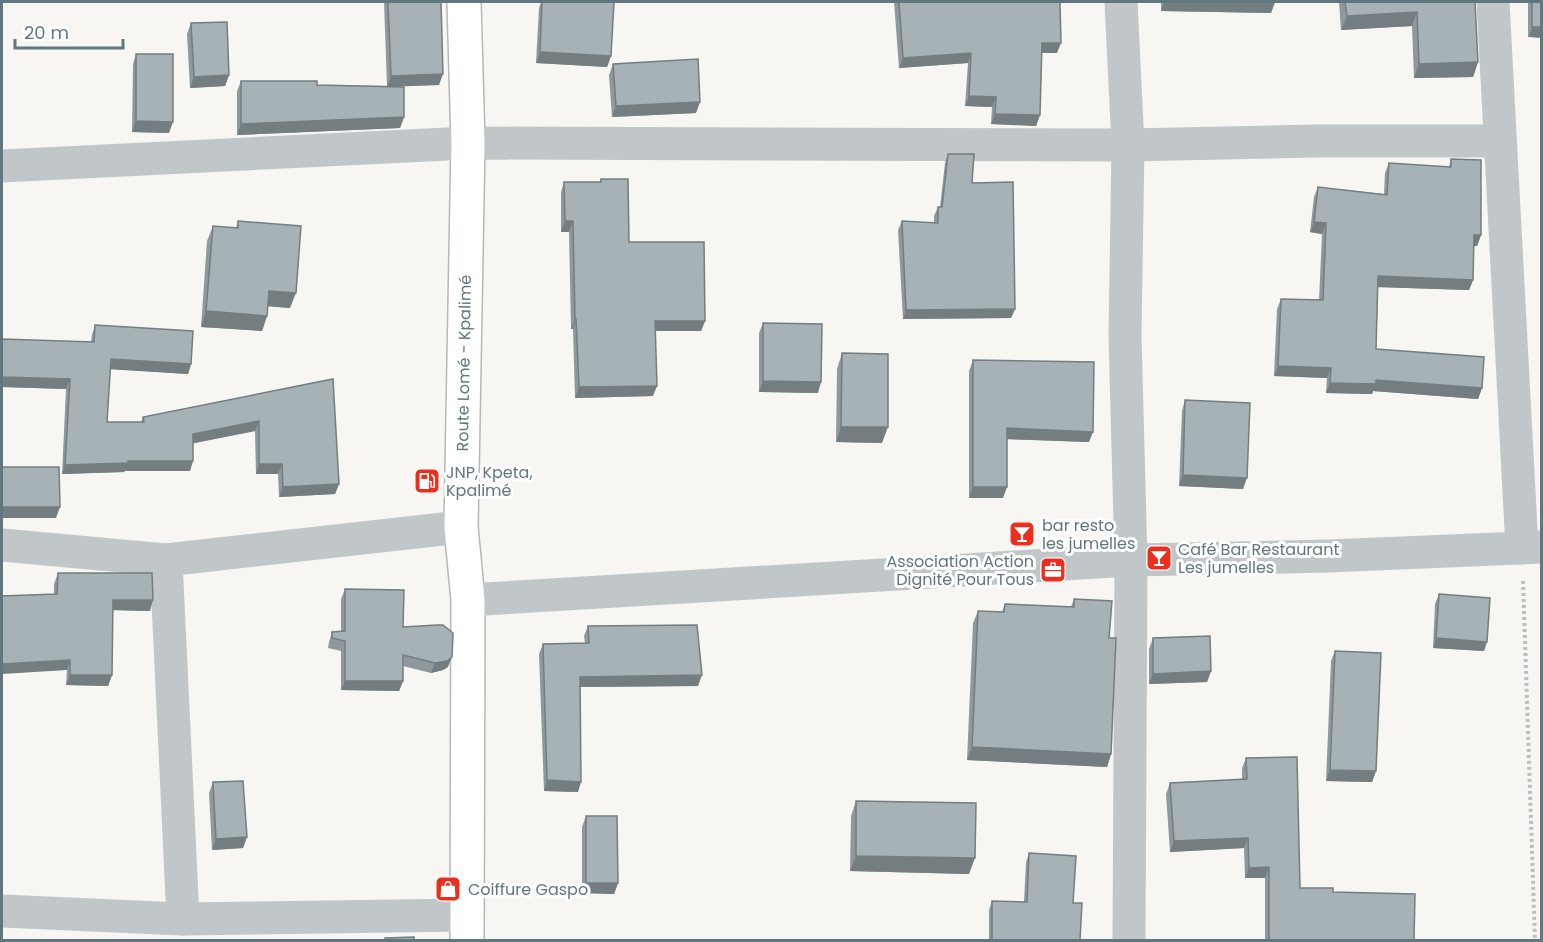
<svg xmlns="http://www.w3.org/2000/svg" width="1543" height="942" viewBox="0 0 1543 942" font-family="Poppins,sans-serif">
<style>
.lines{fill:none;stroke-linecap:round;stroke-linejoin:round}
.primary-casing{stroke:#b2b9bc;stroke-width:36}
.path{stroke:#bbbfc1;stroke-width:4;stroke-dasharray:3 3;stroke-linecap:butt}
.minor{stroke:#c1c7c9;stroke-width:33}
.tertiary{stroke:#c1c7c9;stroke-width:33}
.primary{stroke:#fff;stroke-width:33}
.wall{fill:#8f999c}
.shaded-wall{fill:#747d7f}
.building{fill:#a6b2b5;stroke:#747d7f;stroke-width:1.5}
.labels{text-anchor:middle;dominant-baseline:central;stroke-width:6;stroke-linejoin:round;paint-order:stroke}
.street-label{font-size:16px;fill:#60777f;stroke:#fff}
.poi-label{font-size:16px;fill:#60777f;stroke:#fff;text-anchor:start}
</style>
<rect width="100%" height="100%" fill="#f7f6f3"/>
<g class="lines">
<g class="primary-casing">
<polyline id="primary" points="464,2 468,143 461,527 468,600 467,940"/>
</g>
<polyline class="path" points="1523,581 1535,940"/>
<g class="minor">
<polyline points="1121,2 1128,145 1125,336 1131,560 1129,940"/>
<polyline points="1493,2 1522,548"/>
<polyline points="2,166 468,143 1128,145 1314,141 1500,141"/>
<polyline points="2,545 166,560 461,527"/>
<polyline points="166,560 183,919"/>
<polyline points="2,911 183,919 466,915"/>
</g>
<polyline class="tertiary" points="468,600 1131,560 1329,556 1542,547"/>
<use href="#primary" class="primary"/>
</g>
<g class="wall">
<polygon points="384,2 441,2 439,85 393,86 404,117 400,128 237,135 237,91 241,81 317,85 387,86"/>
<polygon points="541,2 604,2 611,56 607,67 536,63 539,8"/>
<polygon points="894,2 1060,2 1057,53 1042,53 1040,115 1036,126 991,124 992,107 965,106 968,63 899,68"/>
<polygon points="1161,2 1275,2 1271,13 1161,11"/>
<polygon points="1339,2 1475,2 1478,62 1473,77 1414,78 1412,26 1341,30"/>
<polygon points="1528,2 1542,2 1528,37"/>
<polygon points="191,23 229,75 225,86 190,88 187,34"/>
<polygon points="136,54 169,133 132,132 133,64"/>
<polygon points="613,64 696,113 612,117 609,75"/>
<polygon points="948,154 972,183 1015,309 1011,318 903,319 898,230 902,221 934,223 934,216 938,207 940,207 945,163"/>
<polygon points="1451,159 1481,235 1477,246 1474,246 1473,280 1469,290 1378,287 1376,349 1482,388 1478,399 1373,391 1372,394 1326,393 1327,378 1274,376 1277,309 1281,299 1319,300 1322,234 1310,232 1314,197 1318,187 1384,194 1385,173 1389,163 1449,167"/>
<polygon points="601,179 629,242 705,321 701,331 655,331 653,396 575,398 573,329 571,329 569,232 561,232 561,192 564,182 600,182"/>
<polygon points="238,221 290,308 268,306 267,316 262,331 201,327 207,241 213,226 236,228"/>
<polygon points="763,323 818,393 759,392 759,333"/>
<polygon points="95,325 191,364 188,374 110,369 107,422 141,422 143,417 333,379 339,484 335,494 279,497 278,474 256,474 255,431 193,443 190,471 125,471 124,472 62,474 66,389 2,387 91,342 92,335"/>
<polygon points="842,353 882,443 836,442 837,369"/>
<polygon points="973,360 1089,442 1007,439 1003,498 969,498 969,371"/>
<polygon points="1185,400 1243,489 1179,486 1182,411"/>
<polygon points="58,573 150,611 113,610 112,675 108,686 66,685 67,670 54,594 54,584"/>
<polygon points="345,589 403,627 448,667 443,670 431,673 403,666 403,681 399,691 341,690 341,651 328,648 329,642 332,632 341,631 341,599"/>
<polygon points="1439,594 1484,651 1433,648 1435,604"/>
<polygon points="1074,599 1109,638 1111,754 1107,767 967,760 973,623 978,611 1002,612 1005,604 1071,607"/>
<polygon points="588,626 698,686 580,687 578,792 544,791 539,654 543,644 585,643 584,636"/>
<polygon points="1153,638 1211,671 1207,682 1149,684 1149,649"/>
<polygon points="1335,651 1376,771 1372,782 1326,781 1331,661"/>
<polygon points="1246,758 1300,888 1333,892 1414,940 1265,940 1265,878 1245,878 1244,848 1170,852 1166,794 1170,783 1242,779 1242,768"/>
<polygon points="213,782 247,837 243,848 212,850 209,793"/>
<polygon points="856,801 969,874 850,871 851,816"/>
<polygon points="586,816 618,883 614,894 582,893 582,827"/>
<polygon points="1029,853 1073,903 1080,940 989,940 989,910 992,901 1024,902 1026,862"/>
</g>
<g class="shaded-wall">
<polygon points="1164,2 1275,2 1271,13 1161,11"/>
<polygon points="1417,12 1412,26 1341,30 1347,16"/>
<polygon points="1532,27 1542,27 1542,38 1528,37"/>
<polygon points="1042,43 1061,43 1057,53 1038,53"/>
<polygon points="540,52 611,56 607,67 536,63"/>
<polygon points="971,53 968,63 899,68 903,58"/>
<polygon points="1478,62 1473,77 1414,78 1419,64"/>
<polygon points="443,74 439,85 387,87 391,76"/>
<polygon points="229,75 225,86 190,88 194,77"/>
<polygon points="969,96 996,97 992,107 965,106"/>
<polygon points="700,102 696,113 612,117 616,106"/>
<polygon points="995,114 1040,115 1036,126 991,124"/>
<polygon points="404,117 400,128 237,135 241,124"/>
<polygon points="136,121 173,122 169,133 132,132"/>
<polygon points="565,221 573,221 569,232 561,232"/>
<polygon points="1314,222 1326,223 1322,234 1310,232"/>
<polygon points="1474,235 1481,235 1477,246 1470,246"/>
<polygon points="1378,276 1473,280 1469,290 1374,287"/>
<polygon points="269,291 296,293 290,308 264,306"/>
<polygon points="1015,309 1011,318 903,319 906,310"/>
<polygon points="206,311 267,316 262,331 201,327"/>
<polygon points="575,319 576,319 573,329 571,329"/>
<polygon points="655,321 705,321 701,331 651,331"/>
<polygon points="111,359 191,364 188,374 107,369"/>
<polygon points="1278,366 1331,368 1327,378 1274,376"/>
<polygon points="2,377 70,379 66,389 2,387"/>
<polygon points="1376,380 1482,388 1478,399 1373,391 1372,394 1326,393 1330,383"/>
<polygon points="763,381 821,382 818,393 759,392"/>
<polygon points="657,386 653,396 575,398 579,387"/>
<polygon points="259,421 255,431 190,444 193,434"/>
<polygon points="841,427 888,427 882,443 836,442"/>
<polygon points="1007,428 1093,432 1089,442 1003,439"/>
<polygon points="128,461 193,461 190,471 125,471 124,472 62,474 65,465"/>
<polygon points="259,464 282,464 278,474 256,474"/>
<polygon points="1183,475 1247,478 1243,489 1179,486"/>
<polygon points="339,484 335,494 279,497 283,487"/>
<polygon points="973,487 1007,487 1003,498 969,498"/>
<polygon points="2,507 60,507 56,518 2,518"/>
<polygon points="113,600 153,600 150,611 109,610"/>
<polygon points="1436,638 1487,642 1484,651 1433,648"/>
<polygon points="452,657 448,667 443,670 431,673 435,663"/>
<polygon points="70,660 67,670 2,674 2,664"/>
<polygon points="1211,671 1207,682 1149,684 1153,674"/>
<polygon points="70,675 112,675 108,686 66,685"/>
<polygon points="702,675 698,686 576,687 580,677"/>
<polygon points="345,681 403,681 399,691 341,690"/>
<polygon points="972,747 1111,754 1107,767 967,760"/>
<polygon points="1330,770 1376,771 1372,782 1326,781"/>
<polygon points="547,780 581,782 578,792 544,791"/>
<polygon points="247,837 243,848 212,850 216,839"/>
<polygon points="1248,838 1244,848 1170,852 1174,841"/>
<polygon points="856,856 975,858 969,874 850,871"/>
<polygon points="1269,867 1265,878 1245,878 1249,868"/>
<polygon points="586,883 618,883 614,894 582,893"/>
</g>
<g class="building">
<polygon points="388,2 441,2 443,74 391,76"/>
<polygon points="542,2 614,2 611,56 540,52"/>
<polygon points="899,2 1060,2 1061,43 1042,43 1040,115 995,114 996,97 969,96 971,53 903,58"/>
<polygon points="1345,2 1475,2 1478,62 1419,64 1417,12 1347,16"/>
<rect x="1532" y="2" width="10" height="25"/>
<polygon points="227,22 229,75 194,77 191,23"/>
<polygon points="136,54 173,54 173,122 136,121"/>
<polygon points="698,59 700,102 616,106 613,64"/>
<polygon points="241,81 317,81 317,85 404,87 404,117 241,124"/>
<polygon points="948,154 974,154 972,183 1013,182 1015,309 906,310 902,221 938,223 938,207 942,207"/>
<polygon points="1451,159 1481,160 1481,235 1474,235 1473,280 1378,276 1376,349 1484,357 1482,388 1376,380 1376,384 1330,383 1331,368 1278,366 1281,299 1323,300 1326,223 1314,222 1318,187 1387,195 1389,163 1451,167"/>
<polygon points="601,179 628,179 629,242 704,242 705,321 655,321 657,386 579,387 576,319 575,319 573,221 565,221 564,182 601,182"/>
<polygon points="238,221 301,226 296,293 269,291 267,316 206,311 213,226 238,228"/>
<polygon points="763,323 822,324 821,382 763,381"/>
<polygon points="95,325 193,331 191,364 111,359 107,422 144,422 143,417 333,379 339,484 283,487 282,464 259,464 259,421 193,434 193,461 128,461 128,463 65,465 70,379 2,377 2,339 94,342"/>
<polygon points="842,353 888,354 888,427 841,427"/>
<polygon points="973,360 1094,362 1093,432 1007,428 1007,487 973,487"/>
<polygon points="1185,400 1250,403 1247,478 1183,475"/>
<polygon points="2,467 59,467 60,507 2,507"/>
<polygon points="58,573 152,573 153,600 113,600 112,675 70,675 70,660 2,664 2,596 57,594"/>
<polygon points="345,589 404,590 403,627 437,625 443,625 453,633 452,657 447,661 435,663 403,655 403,681 345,681 345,641 332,638 332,632 345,631"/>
<polygon points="1439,594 1490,598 1487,642 1436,638"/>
<polygon points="1074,599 1112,601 1109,638 1116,638 1111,754 972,747 978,611 1004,612 1005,604 1074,607"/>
<polygon points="697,625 702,675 580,677 581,782 547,780 543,644 589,643 588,626"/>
<polygon points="1210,636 1211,671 1153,674 1153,638"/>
<polygon points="1335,651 1381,653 1376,771 1330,770"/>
<polygon points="1297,757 1300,888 1333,888 1333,892 1415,894 1414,940 1269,940 1269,867 1249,868 1248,838 1174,841 1170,783 1247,779 1246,758"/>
<polygon points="243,781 247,837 216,839 213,782"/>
<polygon points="856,801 976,803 975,858 856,856"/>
<polygon points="586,816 617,816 618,883 586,883"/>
<polygon points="1029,853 1076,856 1073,903 1082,903 1080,940 992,940 992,901 1027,902"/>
<polygon points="414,937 414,940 385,940 385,938"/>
</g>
<defs>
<g id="fuel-square" transform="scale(1.35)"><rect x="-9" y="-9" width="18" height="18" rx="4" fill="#eb2f1f" stroke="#fff"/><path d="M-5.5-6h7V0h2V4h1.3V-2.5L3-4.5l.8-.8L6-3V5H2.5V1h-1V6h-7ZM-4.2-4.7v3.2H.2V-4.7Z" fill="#fff"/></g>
<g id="bar-square" transform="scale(1.35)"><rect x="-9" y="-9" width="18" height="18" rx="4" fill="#eb2f1f" stroke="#fff"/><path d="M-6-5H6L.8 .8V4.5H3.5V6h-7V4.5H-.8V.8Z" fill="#fff"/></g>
<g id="office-square" transform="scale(1.35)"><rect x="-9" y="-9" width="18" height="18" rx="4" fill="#eb2f1f" stroke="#fff"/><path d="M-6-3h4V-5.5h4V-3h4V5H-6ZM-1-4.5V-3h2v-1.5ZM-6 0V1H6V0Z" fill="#fff"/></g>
<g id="shop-square" transform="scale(1.35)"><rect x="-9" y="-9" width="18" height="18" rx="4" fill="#eb2f1f" stroke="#fff"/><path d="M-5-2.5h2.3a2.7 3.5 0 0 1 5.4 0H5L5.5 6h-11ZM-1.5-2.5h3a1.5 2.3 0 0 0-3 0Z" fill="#fff"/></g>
</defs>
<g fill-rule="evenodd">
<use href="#fuel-square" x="427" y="481"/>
<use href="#bar-square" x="1022" y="534"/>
<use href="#bar-square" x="1159" y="558"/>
<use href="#office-square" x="1053" y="570"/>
<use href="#shop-square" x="448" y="889"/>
</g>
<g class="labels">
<g class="street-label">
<text transform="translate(464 363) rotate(-89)">Route Lomé - Kpalimé</text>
</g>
<g class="poi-label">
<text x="446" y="472">JNP, Kpeta,<tspan x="446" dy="18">Kpalimé</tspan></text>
<text x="1042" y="525">bar resto<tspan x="1042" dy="18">les jumelles</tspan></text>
<text x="1178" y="549">Café Bar Restaurant<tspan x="1178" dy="18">Les jumelles</tspan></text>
<text x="1034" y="561" text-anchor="end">Association Action<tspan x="1034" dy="18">Dignité Pour Tous</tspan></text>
<text x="468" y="889">Coiffure Gaspo</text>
</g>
</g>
<rect width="1543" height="942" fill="none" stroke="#60777f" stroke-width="6"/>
<path d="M15 39v9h108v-9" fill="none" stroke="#60777f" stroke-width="3"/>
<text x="24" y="39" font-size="18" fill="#60777f" stroke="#ffffff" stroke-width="4.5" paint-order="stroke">20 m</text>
</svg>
